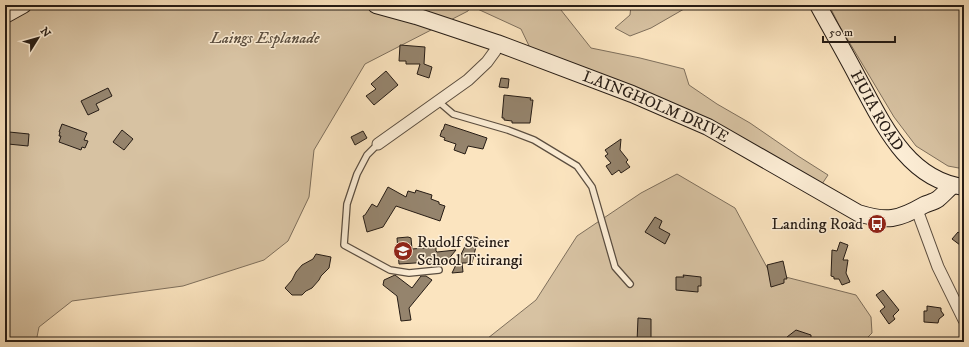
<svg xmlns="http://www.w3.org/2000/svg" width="969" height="347" viewBox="0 0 969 347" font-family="'IM FELL DW Pica',serif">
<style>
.green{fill:#d7c2a2;stroke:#7e6f5c}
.building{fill:#95846d;stroke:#261c15}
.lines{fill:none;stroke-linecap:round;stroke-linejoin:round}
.lane-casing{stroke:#5b4e40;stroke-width:8}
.street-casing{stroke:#5b4e40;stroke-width:13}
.secondary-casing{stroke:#261c15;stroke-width:18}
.lane{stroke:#fcedd5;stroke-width:5.5}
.street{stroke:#fcedd5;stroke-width:11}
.secondary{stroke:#fcedd5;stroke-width:16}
.labels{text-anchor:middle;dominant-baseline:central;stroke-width:3;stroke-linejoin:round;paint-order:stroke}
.park-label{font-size:16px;font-style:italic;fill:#5b4e3f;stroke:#fcedd5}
.street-label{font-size:16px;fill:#261c15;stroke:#fcedd5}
.poi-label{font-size:16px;fill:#261c15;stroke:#fcedd5;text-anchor:end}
</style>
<rect width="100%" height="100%" fill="#fbe4bf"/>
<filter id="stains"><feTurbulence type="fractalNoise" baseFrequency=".005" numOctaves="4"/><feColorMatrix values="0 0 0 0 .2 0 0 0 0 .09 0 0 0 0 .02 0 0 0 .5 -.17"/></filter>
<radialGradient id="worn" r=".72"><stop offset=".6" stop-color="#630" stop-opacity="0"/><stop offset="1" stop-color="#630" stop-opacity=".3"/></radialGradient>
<g class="green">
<polygon points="5,5 557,5 591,48 640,58 684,69 689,85 717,104 750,123 798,156 828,175 822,184 787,163 720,129 678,105 605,79 531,50 521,29 471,6 468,11 365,64 314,150 309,197 288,241 264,260 183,286 72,301 39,327 36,342 5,342"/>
<polygon points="631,5 686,5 684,9 651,28 630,36 615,28 630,15"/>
<polygon points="829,5 964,5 964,169 948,166 916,146 894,117 839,25"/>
<polygon points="677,174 735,208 770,273 856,295 871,317 872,333 863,342 483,342 536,300 577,236 641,193"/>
</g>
<g class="building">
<polygon points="400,45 425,47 424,64 432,67 429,78 417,74 420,64 406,64 406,61 399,61"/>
<polygon points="386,71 398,85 374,105 366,96 376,89 371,84"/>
<polygon points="501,78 509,79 508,88 499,87"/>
<polygon points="108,88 112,96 96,104 99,110 88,115 81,101"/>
<polygon points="504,95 531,98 530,100 533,100 530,123 512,123 512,121 504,120 504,118 502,118"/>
<polygon points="62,124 87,133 84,140 88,141 85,148 82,147 81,150 59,142 61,136 59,136 60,132 59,132"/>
<polygon points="445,124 487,138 483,149 468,146 465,154 454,150 456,144 444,140 445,138 440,136 442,130 443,130"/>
<polygon points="122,130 133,139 124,150 113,142"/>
<polygon points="363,131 367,138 355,145 351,137"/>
<polygon points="9,132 29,134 28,146 8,144"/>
<polygon points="621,139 620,150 628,160 626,162 630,167 621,173 619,170 612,175 606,166 611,163 605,156 608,154 605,150"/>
<polygon points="388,187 406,197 408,191 415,193 416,190 432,195 431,199 439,202 439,204 445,206 440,221 396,206 383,227 367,232 363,216 365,215 372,204 377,207"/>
<polygon points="655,217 662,221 659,228 670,234 665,244 645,232"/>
<polygon points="958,232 964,236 964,248 952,239"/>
<polygon points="470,236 478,238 472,263 462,263 463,272 452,273"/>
<polygon points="408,237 411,238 412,249 436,247 436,251 437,252 456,250 447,261 399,264 397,238"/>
<polygon points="840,242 848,245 843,260 848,260 846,273 850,282 842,285 839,279 834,279 834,277 831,276 832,250 837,251"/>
<polygon points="316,254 331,257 329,268 321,276 319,280 312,288 306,291 302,295 292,295 285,288 292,280 296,272 302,265 313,259"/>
<polygon points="783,261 787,279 784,279 784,283 771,287 767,265"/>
<polygon points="395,275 412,288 421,276 426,276 432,280 409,308 411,320 401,321 397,296 383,285 384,280"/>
<polygon points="683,275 701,277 701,286 698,286 698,292 676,290 676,277 684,277"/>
<polygon points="883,290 899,310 893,316 895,319 889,324 880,311 885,307 876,295"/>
<polygon points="927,306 941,308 941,311 944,315 939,319 938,323 924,322 924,311 927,311"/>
<polygon points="638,318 651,319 651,342 637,342"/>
<polygon points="796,330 811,335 811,342 791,342 787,337"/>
</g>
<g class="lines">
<g class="lane-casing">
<g id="lane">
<polyline points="439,102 453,114 508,130 534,140 577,166 592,187 615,267 630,284"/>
<polyline points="378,144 367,155 357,174 347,204 344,245 390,270 409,273 439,270"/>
</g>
</g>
<g class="street-casing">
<g id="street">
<polyline points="378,144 468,80 487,62 495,51 497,43"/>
<polyline points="917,210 938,267 964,320"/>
</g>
</g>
<g class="secondary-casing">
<g id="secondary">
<path id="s1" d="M376,5L416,16L497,43L632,94L708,127L858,213C887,222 898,220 924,205C928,203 934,202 938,199C943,195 947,190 952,186"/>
<path id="s2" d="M818,5C831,29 845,53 858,78C882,122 907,180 964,187"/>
<polyline points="5,15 23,5"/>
</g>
</g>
<use href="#lane" class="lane"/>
<use href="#street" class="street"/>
<use href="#secondary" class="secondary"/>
</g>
<defs>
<g id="bus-disc" transform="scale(1)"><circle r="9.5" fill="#8f2418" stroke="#fcedd5"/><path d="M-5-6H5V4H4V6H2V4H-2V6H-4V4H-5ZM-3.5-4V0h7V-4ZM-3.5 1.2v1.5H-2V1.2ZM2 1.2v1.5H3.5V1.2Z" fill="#fff"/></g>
<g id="school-disc" transform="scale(1)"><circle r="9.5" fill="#8f2418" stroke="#fcedd5"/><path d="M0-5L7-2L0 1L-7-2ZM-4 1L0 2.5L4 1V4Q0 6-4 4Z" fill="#fff"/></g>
</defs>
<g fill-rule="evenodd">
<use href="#bus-disc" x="877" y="224"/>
<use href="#school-disc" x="403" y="251"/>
</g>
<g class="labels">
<g class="park-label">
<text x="265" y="38">Laings Esplanade</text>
</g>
<g class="street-label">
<text stroke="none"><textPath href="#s1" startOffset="298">LAINGHOLM DRIVE</textPath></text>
<text stroke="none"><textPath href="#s2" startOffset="121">HUIA ROAD</textPath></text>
</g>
<g class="poi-label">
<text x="863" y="224">Landing Road</text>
<text x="417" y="242" text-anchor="start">Rudolf Steiner<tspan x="417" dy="18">School Titirangi</tspan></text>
</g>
</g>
<rect width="969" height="347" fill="none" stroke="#fbe4bf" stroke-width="20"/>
<rect x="6" y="6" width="957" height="335" fill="none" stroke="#261c15" stroke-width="2"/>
<rect x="10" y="10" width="949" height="327" fill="none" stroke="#261c15"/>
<g transform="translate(38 38) rotate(53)" stroke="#fcedd5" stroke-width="3" paint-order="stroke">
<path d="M0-3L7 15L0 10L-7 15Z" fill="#261c15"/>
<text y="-6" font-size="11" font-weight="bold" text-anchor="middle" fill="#261c15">N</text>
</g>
<path d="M823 36v6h72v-6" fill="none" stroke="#261c15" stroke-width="2"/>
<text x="829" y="36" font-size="12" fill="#261c15" stroke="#fcedd5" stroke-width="3" paint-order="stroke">50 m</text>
<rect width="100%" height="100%" filter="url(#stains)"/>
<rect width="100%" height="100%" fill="url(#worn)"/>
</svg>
